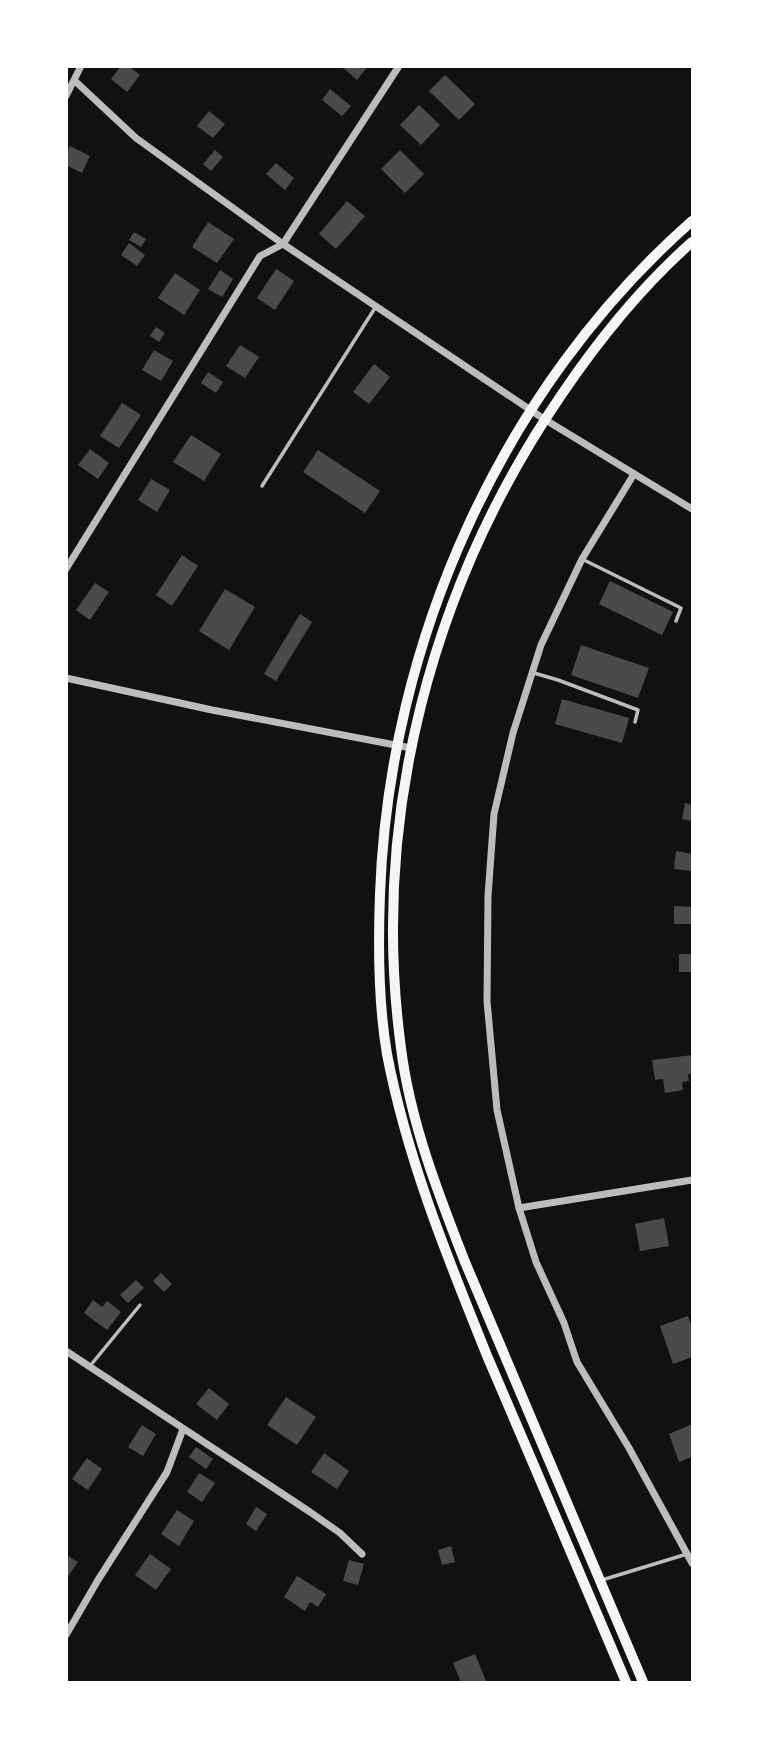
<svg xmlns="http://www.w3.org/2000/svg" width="759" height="1749" viewBox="0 0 759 1749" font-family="Overpass,sans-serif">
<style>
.building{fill:#4a4a4a}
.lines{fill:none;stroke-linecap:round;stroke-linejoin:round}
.service{stroke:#bcbcbc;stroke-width:3.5}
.minor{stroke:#bcbcbc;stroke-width:7}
.secondary{stroke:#f5f5f5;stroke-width:10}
</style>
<rect width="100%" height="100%" fill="#111"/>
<g class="building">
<polygon points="121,66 128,66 140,75 127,92 111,79"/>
<polygon points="341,66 368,66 357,80"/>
<polygon points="445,75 475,104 459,120 429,91"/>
<polygon points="330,89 351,106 342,116 322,100"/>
<polygon points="419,105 440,125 421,145 400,125"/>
<polygon points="209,111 225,124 213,138 197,126"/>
<polygon points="70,146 90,156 82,173 66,165 66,153"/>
<polygon points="215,150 223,157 211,171 203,164"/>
<polygon points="400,150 424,174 405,193 381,169"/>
<polygon points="276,163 294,178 285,190 266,174"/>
<polygon points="347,201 365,216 336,249 319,234"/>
<polygon points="208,222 234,239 217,263 192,247"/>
<polygon points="134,232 146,239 141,247 129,240"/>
<polygon points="129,243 145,255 137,266 121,255"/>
<polygon points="276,269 294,281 275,310 257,298"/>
<polygon points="220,270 233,279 222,297 208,289"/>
<polygon points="175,273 200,290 184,315 158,298"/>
<polygon points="156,327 165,333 159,342 150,336"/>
<polygon points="240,345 259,357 245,378 226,366"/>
<polygon points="154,350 173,361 161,381 142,370"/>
<polygon points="374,364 390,377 369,404 353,392"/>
<polygon points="208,372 223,382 216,393 201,383"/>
<polygon points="122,403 141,415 119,448 100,436"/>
<polygon points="191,435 221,454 204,481 173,462"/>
<polygon points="90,449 109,463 98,479 78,465"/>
<polygon points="318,450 380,491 365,513 303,472"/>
<polygon points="151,479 170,490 157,512 138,500"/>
<polygon points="182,555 198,566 172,606 156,595"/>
<polygon points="610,581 673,612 662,635 599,604"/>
<polygon points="95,583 109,592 90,620 76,610"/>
<polygon points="225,589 255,607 229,650 199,631"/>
<polygon points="300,614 312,622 276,681 264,674"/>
<polygon points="581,645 649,668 638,698 571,675"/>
<polygon points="562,699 629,718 622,743 555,724"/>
<polygon points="685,803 692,805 692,821 682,819"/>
<polygon points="676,851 692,854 692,871 674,869"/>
<polygon points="674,906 692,907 692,924 674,924"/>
<rect x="679" y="954" width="13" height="18"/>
<polygon points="692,1055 692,1074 688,1074 689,1081 682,1082 683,1090 665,1093 663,1079 655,1080 652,1060"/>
<polygon points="664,1218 669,1246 640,1251 635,1224"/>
<polygon points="161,1273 172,1284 164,1292 153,1281"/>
<polygon points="136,1280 144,1288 128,1303 120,1295"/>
<polygon points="93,1300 102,1307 107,1301 121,1312 107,1330 84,1313"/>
<polygon points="688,1316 692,1328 692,1357 673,1364 660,1326"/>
<polygon points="209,1388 229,1404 217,1420 196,1404"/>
<polygon points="286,1397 316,1417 297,1445 267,1425"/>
<polygon points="692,1424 692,1457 679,1462 669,1434"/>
<polygon points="142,1425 156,1434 143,1456 128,1447"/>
<polygon points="196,1447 213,1459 206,1469 189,1457"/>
<polygon points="324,1453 349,1471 337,1489 311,1472"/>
<polygon points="87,1458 102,1469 88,1490 72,1479"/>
<polygon points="199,1473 215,1483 202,1502 187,1492"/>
<polygon points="256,1507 267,1514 256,1531 246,1524"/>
<polygon points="177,1510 194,1521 179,1546 161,1534"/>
<polygon points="451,1546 455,1562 442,1565 438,1550"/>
<polygon points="150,1554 171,1569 156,1590 135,1575"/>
<polygon points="66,1555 78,1562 66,1579"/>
<polygon points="349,1560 364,1564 358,1585 343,1581"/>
<polygon points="297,1576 326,1594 318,1607 310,1602 305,1611 284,1597"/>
<polygon points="475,1654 486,1681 461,1682 453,1663"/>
</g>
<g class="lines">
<g class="service">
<polyline points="262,486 375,308"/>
<polyline points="584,560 681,608 676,621"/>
<polyline points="534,673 558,680 638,710 635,722"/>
<polyline points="90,1366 140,1305"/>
<polyline points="602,1580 687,1554"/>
</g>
<g class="minor">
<polyline points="75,81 136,138 283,244 544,419 692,509"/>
<polyline points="66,96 81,66"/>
<polyline points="283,244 399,66"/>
<polyline points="634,474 582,559 541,645 513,733 494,814 488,896 487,1001 497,1110 519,1208 536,1262 564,1323 577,1362 629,1448 692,1563"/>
<polyline points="66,569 260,256 283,244"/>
<polyline points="66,678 212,710 411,748"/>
<polyline points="519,1208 692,1180"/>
<polyline points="66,1351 310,1512 340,1533 362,1554"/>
<polyline points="66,1635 98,1580 167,1472 183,1429"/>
</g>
<g class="secondary">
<path d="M626,1682C581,1574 534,1466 488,1358C448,1259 407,1159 387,1054C378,1002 378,947 380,894C389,642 502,388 692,221"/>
<path d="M643,1682L465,1262C438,1193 410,1121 401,1048C370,818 431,585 562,394C600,338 641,287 692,242"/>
</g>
</g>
<rect width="759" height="1749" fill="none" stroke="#ffffff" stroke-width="136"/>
</svg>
